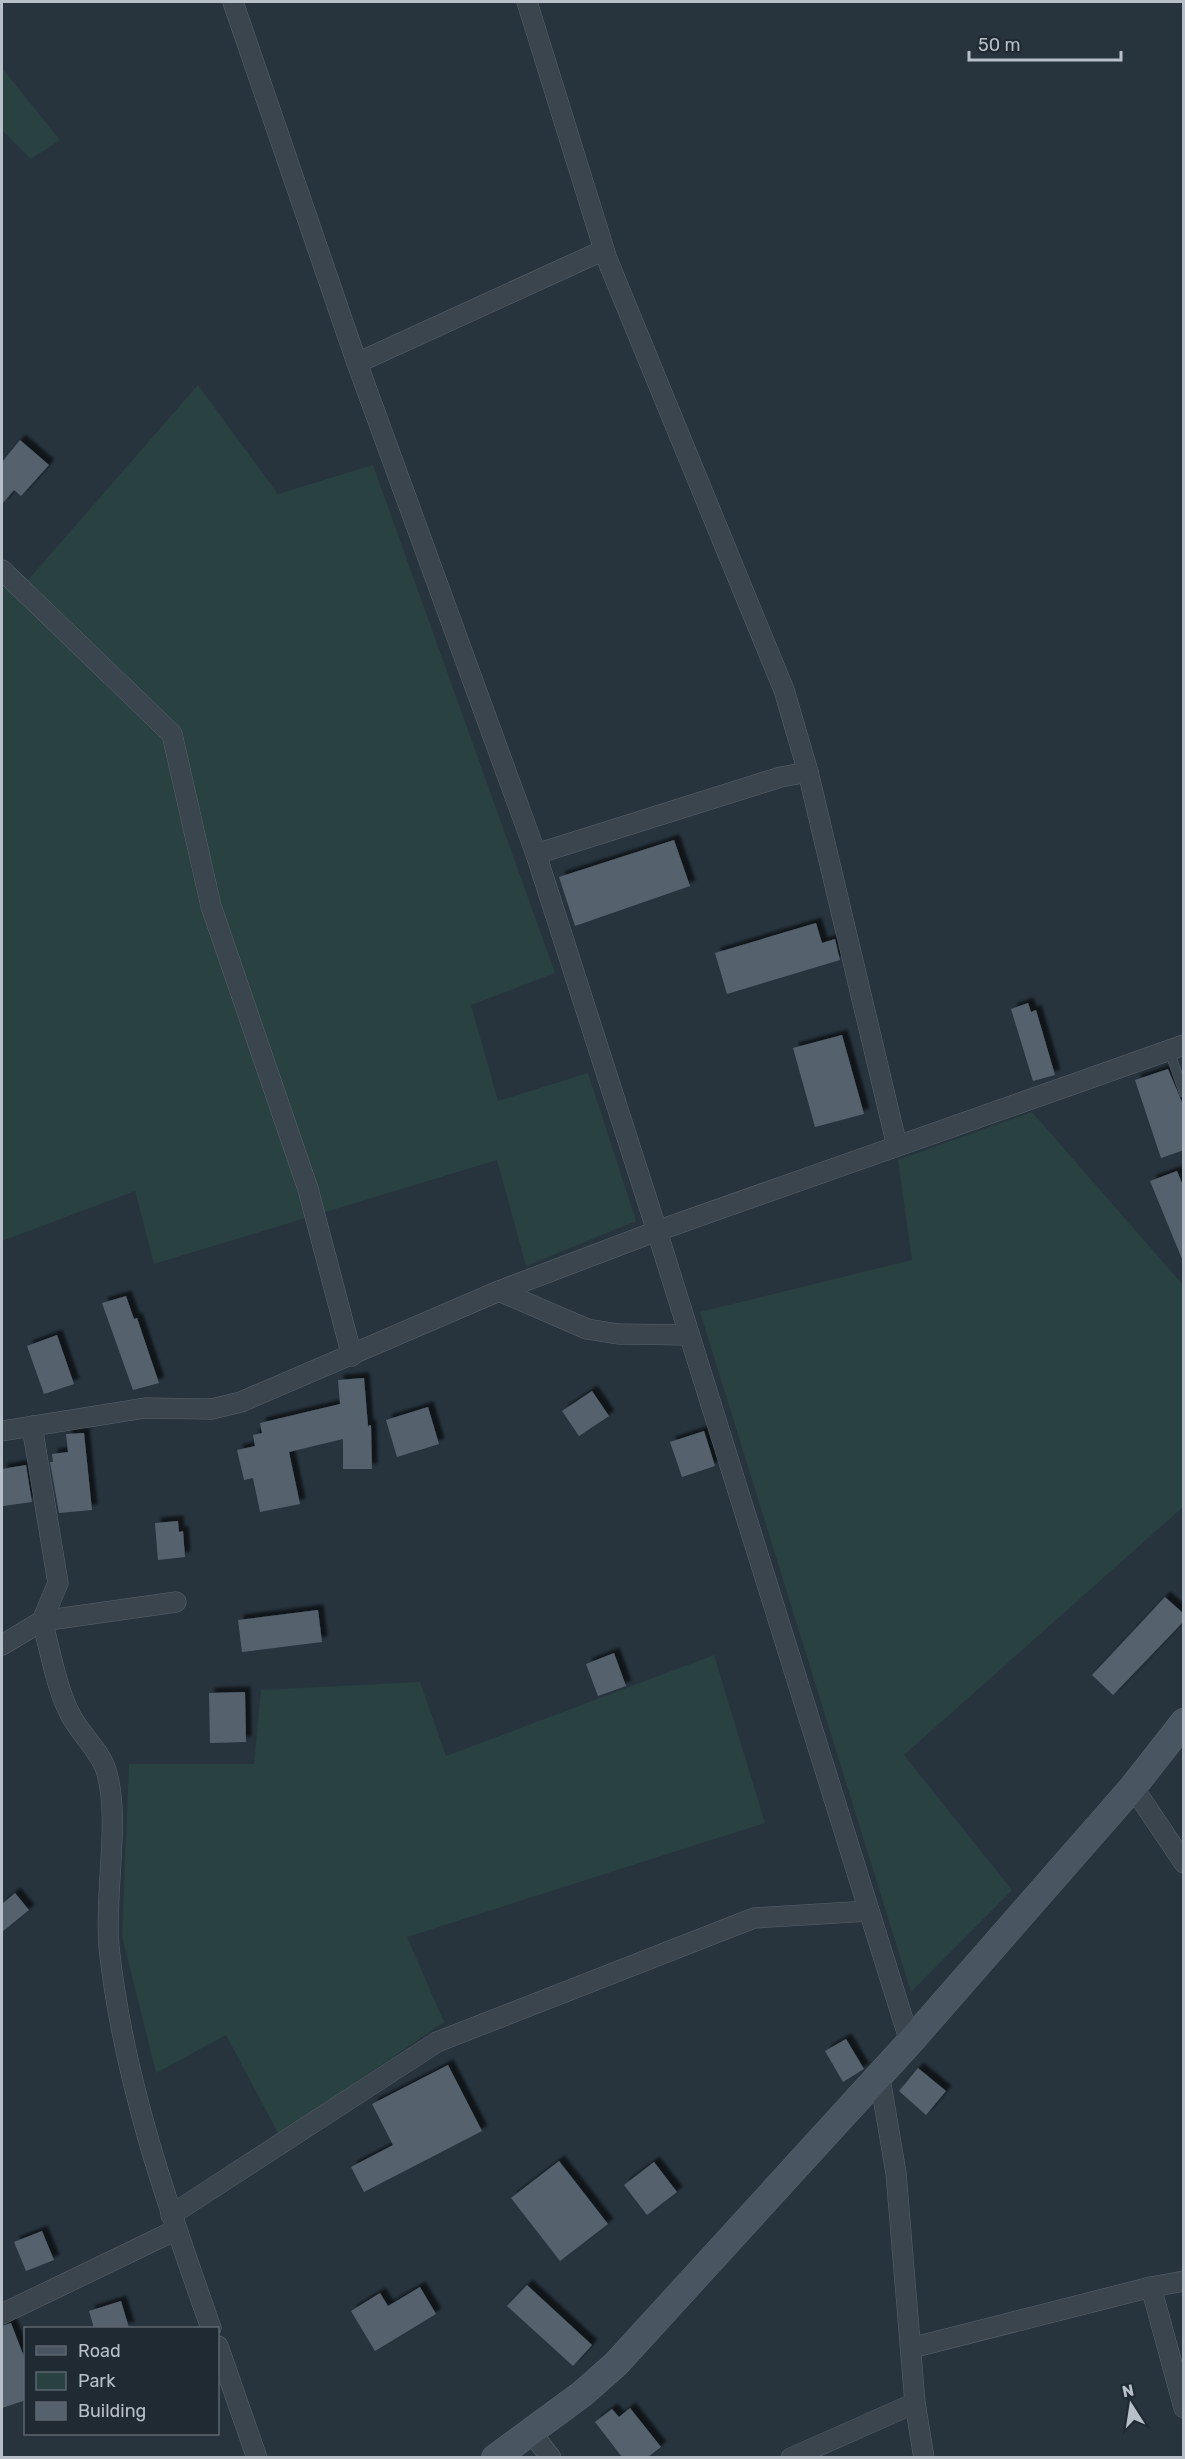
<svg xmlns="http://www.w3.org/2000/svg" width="1185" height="2459" viewBox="0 0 1185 2459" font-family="Rubik,sans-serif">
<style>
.green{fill:#294140}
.building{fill:#55626e;filter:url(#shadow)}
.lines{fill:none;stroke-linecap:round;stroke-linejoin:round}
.lane-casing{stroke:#58636c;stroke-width:10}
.street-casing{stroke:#58636c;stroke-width:21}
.secondary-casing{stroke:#58636c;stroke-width:28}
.lane{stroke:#3a454e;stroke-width:9}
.street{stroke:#3a454e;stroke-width:20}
.secondary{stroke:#495561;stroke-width:27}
</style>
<defs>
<filter id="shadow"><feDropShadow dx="5.5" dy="-5.5" stdDeviation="1.5" flood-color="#0009"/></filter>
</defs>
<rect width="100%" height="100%" fill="#27343e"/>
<g class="green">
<polygon points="2,68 60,140 31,159 2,130"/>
<polygon points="198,385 278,494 373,465 555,973 471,1005 498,1101 588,1073 636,1221 526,1266 497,1160 154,1264 135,1191 2,1241 2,556 28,580"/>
<polygon points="1032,1112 1183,1285 1183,1507 904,1755 1012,1890 911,1992 700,1312 912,1260 898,1160"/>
<polygon points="714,1655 765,1823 407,1937 444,2022 279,2135 226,2035 156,2073 122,1936 129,1764 254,1764 261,1690 420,1682 446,1756"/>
</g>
<g class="building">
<polygon points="20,440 49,465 21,496 14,490 2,504 2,462"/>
<polygon points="674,840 690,886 575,926 559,877"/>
<polygon points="816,923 822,943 835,939 840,960 727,994 715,953"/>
<polygon points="1028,1003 1031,1012 1036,1010 1055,1075 1033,1081 1011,1009"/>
<polygon points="842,1035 864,1114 815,1127 793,1048"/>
<polygon points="1168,1069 1184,1107 1184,1150 1161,1158 1135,1080"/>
<polygon points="1177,1171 1184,1188 1182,1259 1150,1181"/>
<polygon points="126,1296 134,1319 137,1318 159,1383 133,1390 102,1303"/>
<polygon points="57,1335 74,1384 44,1394 27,1346"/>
<polygon points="364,1378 368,1426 371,1425 372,1469 343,1469 343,1439 289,1452 300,1504 260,1512 253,1478 244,1480 237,1450 255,1446 253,1435 262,1433 260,1423 340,1404 338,1380"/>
<polygon points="592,1391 609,1416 579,1436 562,1411"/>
<polygon points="428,1407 439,1444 397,1457 386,1420"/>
<polygon points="704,1431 715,1466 682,1477 670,1442"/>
<polygon points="84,1433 92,1510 59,1513 50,1462 53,1462 52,1454 68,1452 66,1434"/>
<polygon points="26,1465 32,1502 3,1506 2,1469"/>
<polygon points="178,1521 179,1532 183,1531 185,1557 158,1560 155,1523"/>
<polygon points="1165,1597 1184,1614 1184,1621 1113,1695 1092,1675"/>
<polygon points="318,1610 322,1642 242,1652 238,1620"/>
<polygon points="614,1653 626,1686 598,1696 586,1664"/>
<polygon points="245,1692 246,1742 210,1743 209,1693"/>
<polygon points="15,1893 29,1910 2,1932 2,1904"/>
<polygon points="846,2039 864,2069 843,2082 825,2051"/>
<polygon points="448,2065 482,2131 364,2192 351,2167 393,2145 372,2104"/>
<polygon points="918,2068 946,2091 926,2115 899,2091"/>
<polygon points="559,2161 608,2224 560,2261 511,2198"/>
<polygon points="654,2162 677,2192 647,2215 624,2185"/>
<polygon points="42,2231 54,2260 26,2271 14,2242"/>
<polygon points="527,2285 592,2345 573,2366 507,2306"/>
<polygon points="420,2287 436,2314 375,2351 351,2311 380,2293 388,2306"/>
<polygon points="121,2301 129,2328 94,2328 89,2311"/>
<polygon points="11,2323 26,2362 26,2400 2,2408 2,2326"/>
<polygon points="630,2408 661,2447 648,2457 622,2457 595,2422 612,2409 619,2417"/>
</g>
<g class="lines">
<g class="lane-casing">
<polyline id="lane" points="1169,1050 1184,1093"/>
</g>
<g class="street-casing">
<g id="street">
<polyline points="233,2 357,363 536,854 657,1231 910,2042"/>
<polyline points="527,2 607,259 784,690 808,772 897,1146"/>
<polyline points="357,363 604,250"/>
<polyline points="2,570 172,734 211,906 308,1189 352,1356"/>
<polyline points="536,854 781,777 808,772"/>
<polyline points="499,1291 587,1329 618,1334 688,1335"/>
<polyline points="2,1431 145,1408 212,1409 241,1402 499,1291 657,1231 1184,1045"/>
<path d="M176,1602L42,1621C50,1649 56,1686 69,1712C78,1732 99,1749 106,1770C121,1818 104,1894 109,1947C123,2079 167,2204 211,2328"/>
<polyline points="2,1645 42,1621 58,1583 32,1426"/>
<polyline points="1133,1787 1184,1863"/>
<polyline points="879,2073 896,2173 915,2403 924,2458"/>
<polyline points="171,2215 437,2042 754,1918 869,1911"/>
<polyline points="1151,2287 1184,2408"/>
<polyline points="2,2314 176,2230"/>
<polyline points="218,2346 257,2458"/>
<polyline points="911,2348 1151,2287 1184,2281"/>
<polyline points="531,2432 551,2458"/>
<polyline points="791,2458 915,2403"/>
</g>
</g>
<g class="secondary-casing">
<polyline id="secondary" points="495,2458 582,2394 616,2364 910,2042 1133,1787 1184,1722"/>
</g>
<use href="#lane" class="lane"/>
<use href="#street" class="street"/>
<use href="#secondary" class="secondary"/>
</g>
<rect width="1185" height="2459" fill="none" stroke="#b7c0c9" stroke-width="6"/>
<rect x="24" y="2327" width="195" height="108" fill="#1f2a33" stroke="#5c666f" stroke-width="1.5"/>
<rect x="36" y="2346" width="30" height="9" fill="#495561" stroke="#5c666f" stroke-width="1.5"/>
<text x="78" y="2357" font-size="18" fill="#b7c0c9">Road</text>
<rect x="36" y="2372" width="30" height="18" fill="#294140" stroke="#5c666f" stroke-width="1.5"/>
<text x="78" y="2387" font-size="18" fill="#b7c0c9">Park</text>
<rect x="36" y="2402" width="30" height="18" fill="#55626e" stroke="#5c666f" stroke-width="1.5"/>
<text x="78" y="2417" font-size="18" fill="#b7c0c9">Building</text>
<g transform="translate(1131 2405) rotate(348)" stroke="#1f2a33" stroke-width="4.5" paint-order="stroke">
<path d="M0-4.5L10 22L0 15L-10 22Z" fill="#b7c0c9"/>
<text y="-9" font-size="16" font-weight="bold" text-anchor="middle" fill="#b7c0c9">N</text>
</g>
<path d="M969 51v9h152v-9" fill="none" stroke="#b7c0c9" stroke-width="3"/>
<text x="978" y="51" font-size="18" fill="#b7c0c9" stroke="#1f2a33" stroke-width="4.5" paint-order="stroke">50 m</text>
</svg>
